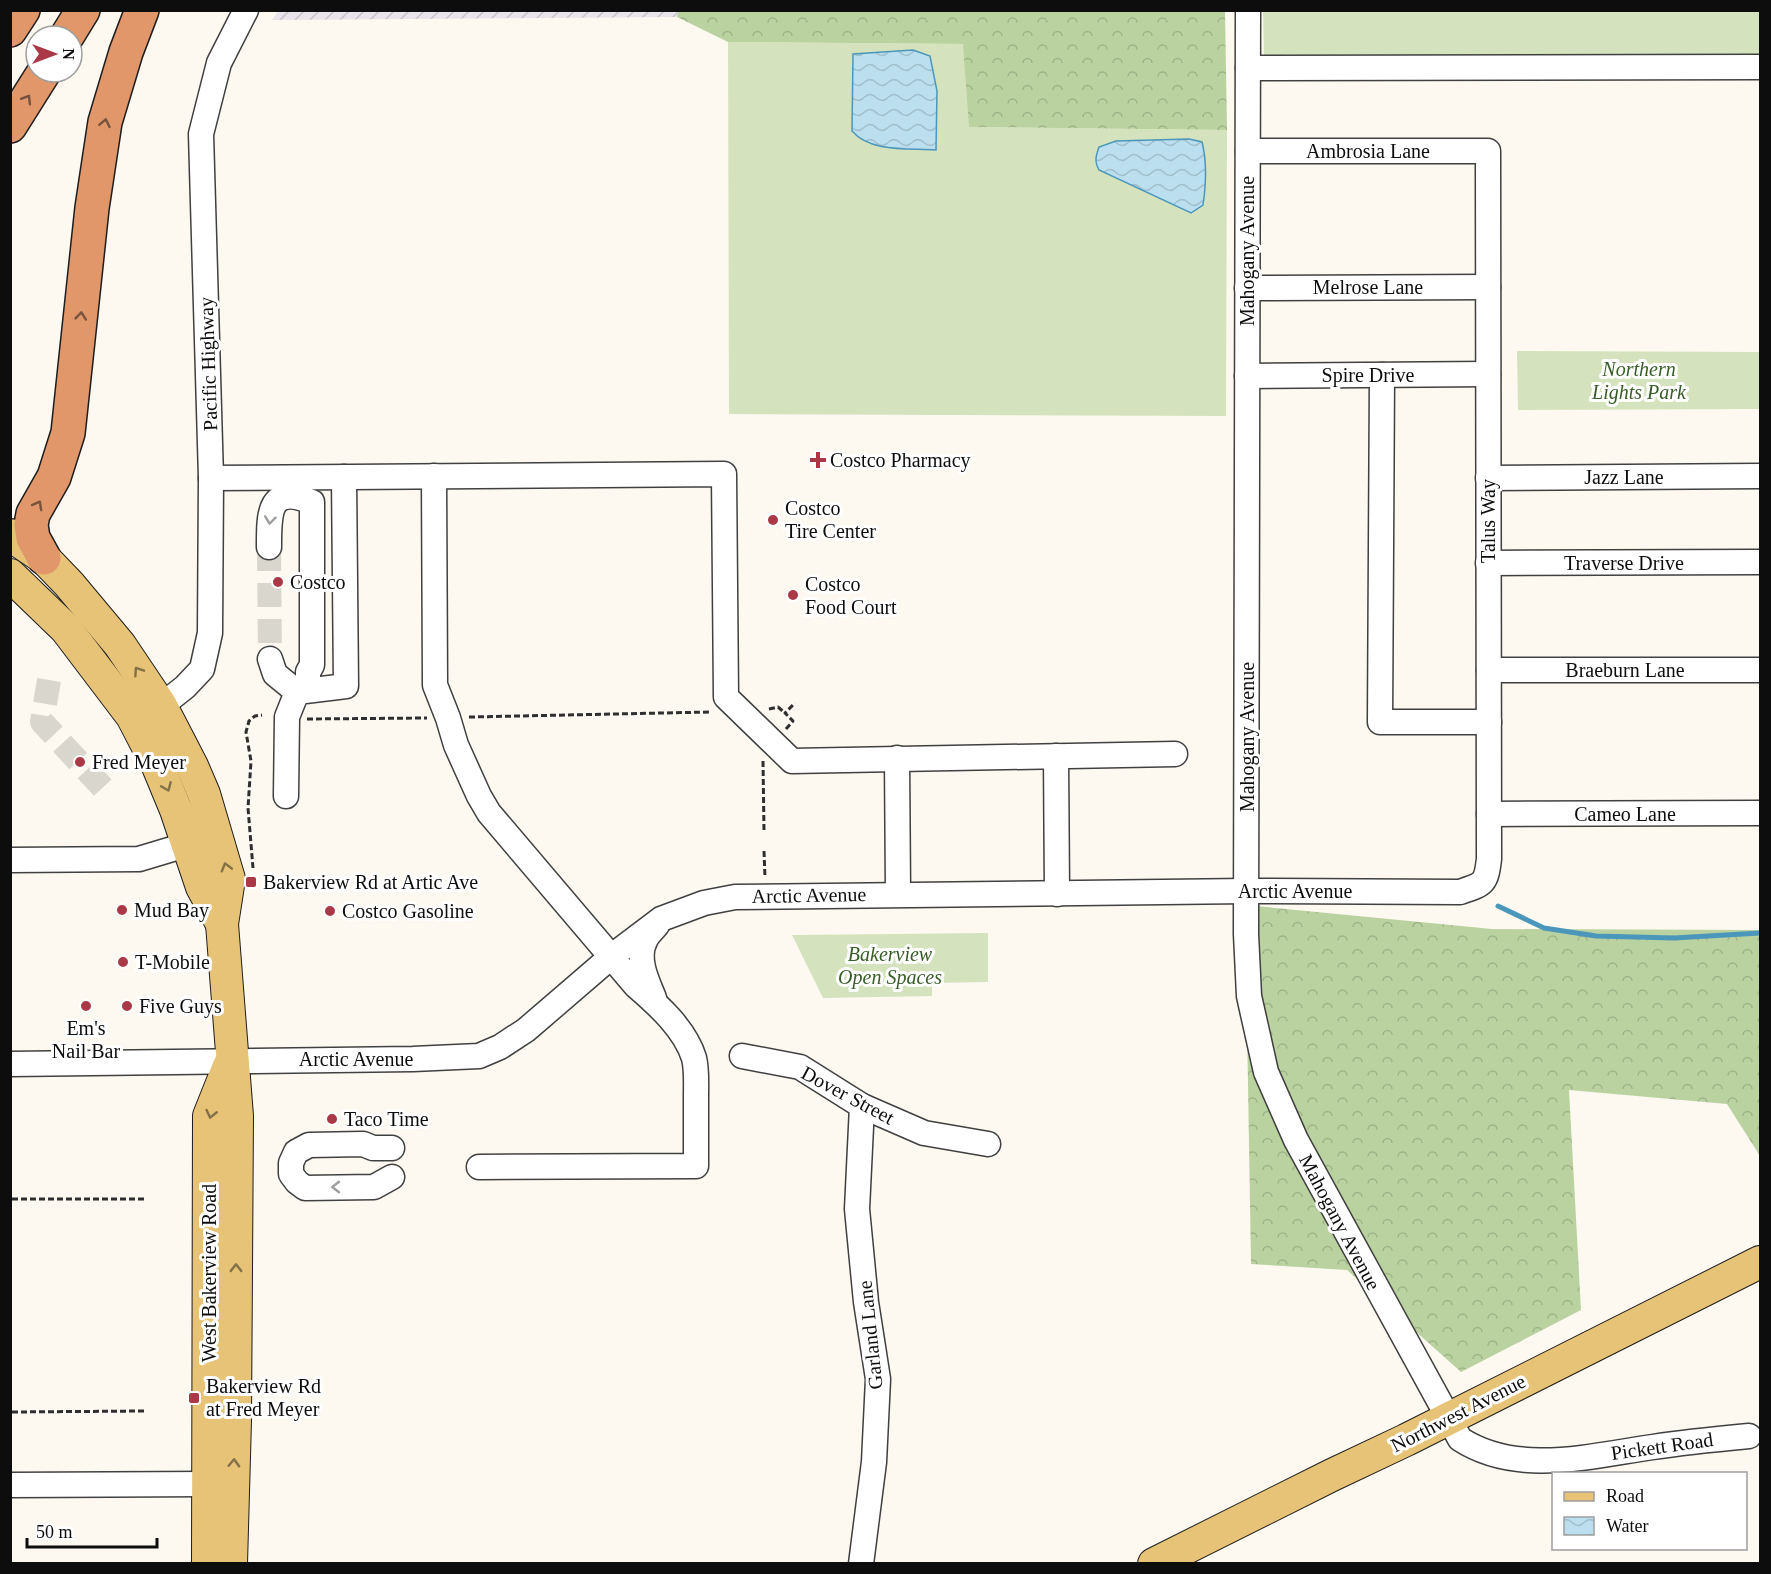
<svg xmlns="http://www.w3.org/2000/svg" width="1771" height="1574" viewBox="0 0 1771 1574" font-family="Georgia,serif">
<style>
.industrial{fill:url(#industrial-furrows)}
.grass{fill:#d4e3be}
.forest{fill:url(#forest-crowns)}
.water{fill:url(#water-waves);stroke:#4b97bb;stroke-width:1.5}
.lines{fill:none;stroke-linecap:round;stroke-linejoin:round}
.stream{stroke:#4b97bb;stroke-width:5}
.minor-tunnel{stroke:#d9d6ce;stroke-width:24;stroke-dasharray:24 12;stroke-linecap:butt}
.minor-casing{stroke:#404040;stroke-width:27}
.major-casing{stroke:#1e1e1e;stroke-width:34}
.highway-casing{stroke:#1e1e1e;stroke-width:36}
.path{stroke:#2f2f2f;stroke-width:3;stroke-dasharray:6 3;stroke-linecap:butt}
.minor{stroke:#fff;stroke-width:24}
.major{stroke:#e6c376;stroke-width:32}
.highway{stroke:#e1976a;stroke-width:33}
.oneway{stroke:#77523c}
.oneway2{stroke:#9e9e9e}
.oneway3{stroke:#847147}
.poi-dot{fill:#ab3846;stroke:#fff;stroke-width:2}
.labels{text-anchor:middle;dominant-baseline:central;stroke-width:6;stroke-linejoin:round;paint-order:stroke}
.street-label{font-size:20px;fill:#0d0d0d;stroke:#fff}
.park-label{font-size:20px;font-style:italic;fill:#365d26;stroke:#fff}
.poi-label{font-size:20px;fill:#0d0d0d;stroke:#fff;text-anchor:start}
</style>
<defs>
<pattern id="industrial-furrows" width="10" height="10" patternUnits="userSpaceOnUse" patternTransform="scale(1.5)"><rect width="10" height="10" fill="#e9e3eb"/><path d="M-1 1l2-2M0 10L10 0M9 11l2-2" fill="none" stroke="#c7c2c8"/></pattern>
<pattern id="forest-crowns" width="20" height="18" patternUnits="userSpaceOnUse" patternTransform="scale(1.5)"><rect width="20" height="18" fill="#bad29f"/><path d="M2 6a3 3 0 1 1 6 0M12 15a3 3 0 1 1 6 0" fill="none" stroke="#9fb388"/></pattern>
<pattern id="water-waves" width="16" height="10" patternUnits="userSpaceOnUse" patternTransform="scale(1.5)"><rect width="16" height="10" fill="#bbdfee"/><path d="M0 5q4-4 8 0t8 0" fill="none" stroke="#a0becb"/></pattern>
</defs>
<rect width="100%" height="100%" fill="#fdf9f0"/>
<polygon class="industrial" points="279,10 678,11 677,17 272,20"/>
<g class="grass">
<polygon points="1263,11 1760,11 1760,69 1264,59"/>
<polygon points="728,42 964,44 970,127 1227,130 1226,416 729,414"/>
<polygon points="1517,351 1760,352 1760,409 1518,410"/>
<polygon points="988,933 988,982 932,983 932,996 823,998 792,935"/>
</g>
<g class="forest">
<polygon points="678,10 1225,11 1227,130 969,127 963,44 728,42 677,17"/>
<polygon points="1245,905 1492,929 1760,930 1760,1156 1727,1104 1569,1090 1581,1310 1461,1372 1347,1270 1251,1264"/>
</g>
<g class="water">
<path d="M913,50L930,56L937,91L936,150C909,148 871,153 852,131L853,54Z"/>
<path d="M1189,139L1202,142C1207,162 1206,185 1203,205L1191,213L1099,170C1094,161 1096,156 1099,147L1116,141Z"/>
</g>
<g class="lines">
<polyline class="stream" points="1498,906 1544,928 1596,936 1674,938 1760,933"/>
<g class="minor-tunnel">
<polyline points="269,547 270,659"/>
<polyline points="49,680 42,722 105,790"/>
</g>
<g class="minor-casing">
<g id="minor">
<path d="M1248,10L1246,934L1249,996L1266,1072L1296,1140L1460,1439C1517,1476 1590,1456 1653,1447C1685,1442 1717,1439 1749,1436"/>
<polyline points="1248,68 1760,67"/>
<polyline points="1247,288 1488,287"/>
<polyline points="1382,375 1380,722 1489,722"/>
<polyline points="1247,376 1488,374"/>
<path d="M434,476L435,685L448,718L456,745L479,796L489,813L636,986C658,1005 685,1029 694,1058C697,1070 696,1084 696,1096C696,1119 696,1143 696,1166L479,1167"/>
<polyline points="211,478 724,474 726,697 792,761 1175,754"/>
<polyline points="1488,478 1760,476"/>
<path d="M269,547C269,513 268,484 312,502V665L308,672V690"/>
<polyline points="1488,563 1760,562"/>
<polyline points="270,659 275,674 297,692"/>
<polyline points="1489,670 1760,670"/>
<polyline points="161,706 185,687 202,669 210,633 211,478 201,134 219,63 246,10"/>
<polyline points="1056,756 1057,894"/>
<polyline points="897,758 898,894"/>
<polyline points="286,796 287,717 297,692 346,686 344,477"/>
<polyline points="1489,814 1760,813"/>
<polyline points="10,860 139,859 189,844"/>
<path d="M654,998C647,981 636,959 645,941C647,935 653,930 657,925"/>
<polyline points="742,1056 800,1067 862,1106 924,1133 988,1144"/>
<path d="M10,1064L413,1059L479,1056L500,1047L526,1030L612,956L661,919L704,903L735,897L1247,891L1460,892C1484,884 1486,884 1489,859L1488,151H1248"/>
<polyline points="392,1148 373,1148 363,1144 309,1145 296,1152 291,1163 291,1174 297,1182 305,1188 374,1187 392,1177"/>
<polyline points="10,1485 209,1484"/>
<polyline points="861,1564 874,1462 878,1379 866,1302 857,1209 862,1106"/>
</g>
</g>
<g class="major-casing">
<g id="major">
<polyline points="10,535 44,558 69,584 120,645 161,706 192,766 204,794 229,879 222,924 237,1116 235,1421 231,1564"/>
<polyline points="10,575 66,629 132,716 157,764 176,810 202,887 222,924"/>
<polyline points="208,1564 209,1116 229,1066"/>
<polyline points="1154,1564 1332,1475 1406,1440 1760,1262"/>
</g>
</g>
<g class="highway-casing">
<g id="highway">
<polyline points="10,30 23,10"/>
<polyline points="67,36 83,10"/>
<polyline points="10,126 44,72"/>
<polyline points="44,558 33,538 31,525 33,514 54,477 68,433 92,208 105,122 126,52 142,10"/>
</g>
</g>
<g class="path">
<polyline points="769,709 778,707 785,713"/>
<polyline points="469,717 711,712"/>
<polyline points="307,719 427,718"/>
<polyline points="786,729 793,721 785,713 795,703"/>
<polyline points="763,761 764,831"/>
<polyline points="764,851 765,878"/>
<polyline points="253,868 248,808 251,761 246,732 249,721 255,716 262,715"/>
<polyline points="12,1199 144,1199"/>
<polyline points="12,1412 145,1411"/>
</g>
<use href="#minor" class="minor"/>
<use href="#major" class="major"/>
<use href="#highway" class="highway"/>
</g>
<defs><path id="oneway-chevron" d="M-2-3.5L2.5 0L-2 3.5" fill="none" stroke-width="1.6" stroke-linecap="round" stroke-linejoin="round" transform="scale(1.5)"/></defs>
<g class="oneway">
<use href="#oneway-chevron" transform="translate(27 99) rotate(-59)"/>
<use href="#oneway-chevron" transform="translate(105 123) rotate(-78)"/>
<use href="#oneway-chevron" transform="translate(81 316) rotate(-84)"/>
<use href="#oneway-chevron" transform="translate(38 505) rotate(-61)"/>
</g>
<g class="oneway2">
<use href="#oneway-chevron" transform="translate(270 520) rotate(97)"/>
<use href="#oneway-chevron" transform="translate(336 1187) rotate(180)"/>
</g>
<g class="oneway3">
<use href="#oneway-chevron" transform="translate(138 671) rotate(-124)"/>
<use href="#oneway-chevron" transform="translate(167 787) rotate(67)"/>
<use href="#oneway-chevron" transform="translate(226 867) rotate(-106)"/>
<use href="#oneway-chevron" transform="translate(211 1114) rotate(103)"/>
<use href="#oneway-chevron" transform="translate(236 1268) rotate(-90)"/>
<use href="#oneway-chevron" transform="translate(234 1463) rotate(-88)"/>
</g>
<g class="poi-dot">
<path d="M815 451h6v6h6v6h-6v6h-6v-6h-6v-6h6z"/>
<circle cx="773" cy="520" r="6"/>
<circle cx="278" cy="582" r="6"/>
<circle cx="793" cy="595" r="6"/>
<circle cx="80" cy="762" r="6"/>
<rect x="245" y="876" width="12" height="12" rx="3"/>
<circle cx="122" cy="910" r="6"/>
<circle cx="330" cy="911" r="6"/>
<circle cx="123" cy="962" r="6"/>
<circle cx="86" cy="1006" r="6"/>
<circle cx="127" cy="1006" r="6"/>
<circle cx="332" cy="1119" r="6"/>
<rect x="188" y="1392" width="12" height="12" rx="3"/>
</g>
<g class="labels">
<g class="street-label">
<text x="1368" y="151">Ambrosia Lane</text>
<text transform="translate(1247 251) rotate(-90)">Mahogany Avenue</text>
<text x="1368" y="287">Melrose Lane</text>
<text transform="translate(208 364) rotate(-92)">Pacific Highway</text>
<text x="1368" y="375">Spire Drive</text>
<text x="1624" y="477">Jazz Lane</text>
<text transform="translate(1488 521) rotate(-90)">Talus Way</text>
<text x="1624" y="563">Traverse Drive</text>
<text x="1625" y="670">Braeburn Lane</text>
<text transform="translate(1247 737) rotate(-90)">Mahogany Avenue</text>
<text x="1625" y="814">Cameo Lane</text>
<text x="1295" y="891">Arctic Avenue</text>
<text transform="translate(809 895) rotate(-1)">Arctic Avenue</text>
<text x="356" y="1059">Arctic Avenue</text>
<text transform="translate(848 1095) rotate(28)">Dover Street</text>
<text transform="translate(1340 1222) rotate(62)">Mahogany Avenue</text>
<text transform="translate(209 1273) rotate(-90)">West Bakerview Road</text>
<text transform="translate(870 1335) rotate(-96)">Garland Lane</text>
<text transform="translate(1458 1413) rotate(-27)">Northwest Avenue</text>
<text transform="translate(1662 1446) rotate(-8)">Pickett Road</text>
</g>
<g class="park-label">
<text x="1639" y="369">Northern<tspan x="1639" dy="23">Lights Park</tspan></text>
<text x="890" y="954">Bakerview<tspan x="890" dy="23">Open Spaces</tspan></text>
</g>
<g class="poi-label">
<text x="830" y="460">Costco Pharmacy</text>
<text x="785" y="508">Costco<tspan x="785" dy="23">Tire Center</tspan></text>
<text x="290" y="582">Costco</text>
<text x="805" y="584">Costco<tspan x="805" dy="23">Food Court</tspan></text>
<text x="92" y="762">Fred Meyer</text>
<text x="263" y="882">Bakerview Rd at Artic Ave</text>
<text x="134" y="910">Mud Bay</text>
<text x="342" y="911">Costco Gasoline</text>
<text x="135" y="962">T-Mobile</text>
<text x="139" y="1006">Five Guys</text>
<text x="86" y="1028" text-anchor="middle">Em's<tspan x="86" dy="23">Nail Bar</tspan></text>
<text x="344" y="1119">Taco Time</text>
<text x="206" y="1386">Bakerview Rd<tspan x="206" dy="23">at Fred Meyer</tspan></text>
</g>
</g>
<rect width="1771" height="1574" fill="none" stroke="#0d0d0d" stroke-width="24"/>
<rect x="1552" y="1472" width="195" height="78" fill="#ffffff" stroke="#9e9e9e" stroke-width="1.5"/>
<rect x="1564" y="1492" width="30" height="9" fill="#e6c376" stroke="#9e9e9e" stroke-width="1.5"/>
<text x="1606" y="1502" font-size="18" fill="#0d0d0d">Road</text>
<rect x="1564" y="1517" width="30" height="18" fill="url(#water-waves)" stroke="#9e9e9e" stroke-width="1.5"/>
<text x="1606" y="1532" font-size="18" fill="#0d0d0d">Water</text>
<g transform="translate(54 54) rotate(90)"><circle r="28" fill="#ffffff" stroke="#9e9e9e" stroke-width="1.5"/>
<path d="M0-4.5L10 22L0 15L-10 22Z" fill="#ab3846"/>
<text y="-9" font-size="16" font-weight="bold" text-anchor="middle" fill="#0d0d0d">N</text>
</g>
<path d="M27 1538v9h130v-9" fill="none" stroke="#0d0d0d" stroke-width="3"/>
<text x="36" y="1538" font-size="18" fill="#0d0d0d" stroke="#ffffff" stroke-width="4.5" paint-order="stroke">50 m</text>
</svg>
